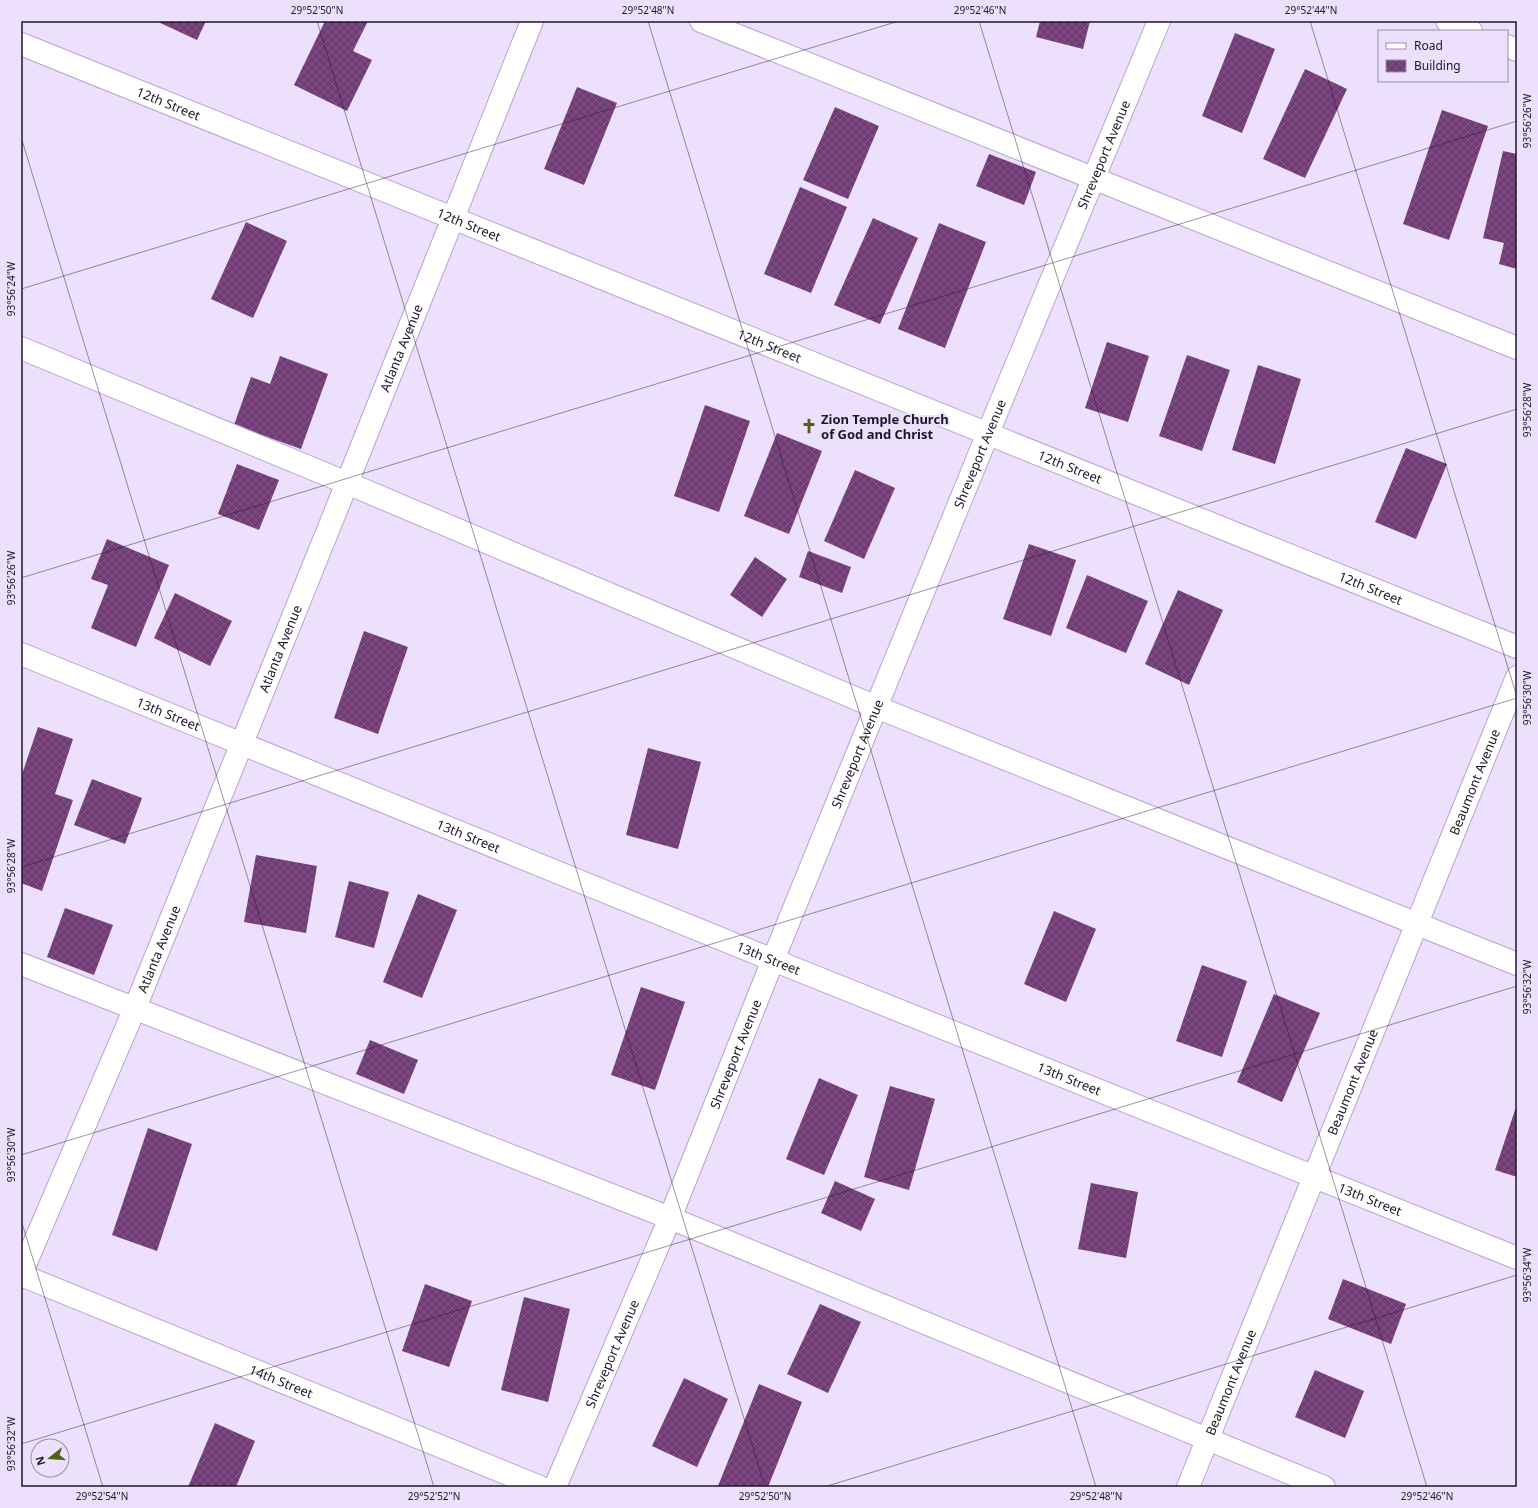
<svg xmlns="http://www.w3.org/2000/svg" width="1538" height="1508" viewBox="0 0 1538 1508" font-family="'Noto Sans',sans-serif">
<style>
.building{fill:url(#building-cross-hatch)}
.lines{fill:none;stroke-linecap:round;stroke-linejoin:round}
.minor-casing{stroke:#b7a3d1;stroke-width:24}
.major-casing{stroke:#b7a3d1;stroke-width:24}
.minor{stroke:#fff;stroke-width:22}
.major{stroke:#fff;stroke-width:22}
.ticks{fill:none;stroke:#1e1627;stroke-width:1;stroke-opacity:0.45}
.labels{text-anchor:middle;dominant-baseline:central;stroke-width:4;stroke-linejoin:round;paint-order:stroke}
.street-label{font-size:13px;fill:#1e1627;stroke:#ece0fd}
.poi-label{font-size:13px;font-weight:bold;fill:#1e1627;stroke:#ece0fd;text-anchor:start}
.neatline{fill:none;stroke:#1e1627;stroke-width:1.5}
.ticks-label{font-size:10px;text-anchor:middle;fill:#1e1627}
</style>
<defs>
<pattern id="building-cross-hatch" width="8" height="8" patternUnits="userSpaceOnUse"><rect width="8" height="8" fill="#713b75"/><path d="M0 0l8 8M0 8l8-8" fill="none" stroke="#805484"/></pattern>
</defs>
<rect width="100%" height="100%" fill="#ece0fd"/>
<g class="building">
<polygon points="156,21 206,21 197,40"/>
<polygon points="325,21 368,21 353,51 372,60 347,111 294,85"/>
<polygon points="1040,21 1090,21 1083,49 1036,37"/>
<polygon points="1235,33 1275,49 1242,133 1202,116"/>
<polygon points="1305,69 1347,89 1305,178 1263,159"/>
<polygon points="577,87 617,103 584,185 544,169"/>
<polygon points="835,107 879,126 848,199 803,180"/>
<polygon points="1442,110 1488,126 1449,240 1403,224"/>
<polygon points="1503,151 1517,154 1517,269 1499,264 1504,243 1483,238"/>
<polygon points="989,154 1036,172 1024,205 976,186"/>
<polygon points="800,187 847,207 811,293 764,274"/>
<polygon points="873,218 918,238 880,324 834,305"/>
<polygon points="246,222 287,241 253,318 211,299"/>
<polygon points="939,223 986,242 945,348 898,329"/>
<polygon points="1107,342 1149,356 1128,422 1085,408"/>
<polygon points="1187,355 1230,370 1202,451 1159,436"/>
<polygon points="280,356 328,374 301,449 234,425 251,377 270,384"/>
<polygon points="1258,365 1301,379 1275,464 1232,450"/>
<polygon points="705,405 750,421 719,512 674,496"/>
<polygon points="777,433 822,451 789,534 744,516"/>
<polygon points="1406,448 1447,464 1416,539 1375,522"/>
<polygon points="237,464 279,480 259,530 218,514"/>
<polygon points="855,470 895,488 864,559 824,541"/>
<polygon points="107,539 169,565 136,647 91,628 108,585 91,579"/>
<polygon points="1029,544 1076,560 1051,636 1003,619"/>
<polygon points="808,551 851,567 842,593 799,577"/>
<polygon points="755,557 787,579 762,617 730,595"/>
<polygon points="1087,575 1148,601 1126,653 1066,628"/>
<polygon points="1178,590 1223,610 1189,685 1145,664"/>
<polygon points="175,593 232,621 210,666 154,638"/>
<polygon points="364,631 408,647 378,734 334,718"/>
<polygon points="38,727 73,739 55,794 73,800 42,891 21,883 21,777"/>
<polygon points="648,748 701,762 678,849 626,835"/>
<polygon points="92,779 142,798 125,844 74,825"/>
<polygon points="256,855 317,866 306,933 244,922"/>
<polygon points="349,881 389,892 374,948 335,937"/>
<polygon points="418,894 457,910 422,998 383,982"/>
<polygon points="65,908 113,925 94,975 47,957"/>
<polygon points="1054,911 1096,929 1066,1002 1024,984"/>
<polygon points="1202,965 1247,981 1222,1057 1176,1041"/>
<polygon points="641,987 685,1002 655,1090 611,1075"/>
<polygon points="1274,994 1320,1013 1282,1102 1237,1082"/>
<polygon points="370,1040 418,1060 404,1094 356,1074"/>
<polygon points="819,1078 858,1095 824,1175 786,1159"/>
<polygon points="890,1086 935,1099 909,1190 864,1177"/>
<polygon points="1517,1104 1517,1177 1495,1170"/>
<polygon points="148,1128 192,1144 157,1251 112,1235"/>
<polygon points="835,1181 875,1199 861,1231 821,1213"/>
<polygon points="1091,1183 1138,1192 1126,1258 1078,1249"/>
<polygon points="1343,1279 1406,1304 1391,1344 1328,1319"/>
<polygon points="425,1284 472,1301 449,1367 402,1351"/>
<polygon points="524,1297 570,1309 548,1402 501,1390"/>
<polygon points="820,1304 861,1322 828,1393 787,1374"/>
<polygon points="1315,1370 1364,1391 1345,1438 1295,1417"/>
<polygon points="684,1378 728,1399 697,1467 652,1446"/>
<polygon points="759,1384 802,1402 768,1487 720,1487 718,1486"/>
<polygon points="215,1423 255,1441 236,1487 188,1487"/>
</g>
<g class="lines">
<g class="minor-casing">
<g id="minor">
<polyline points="701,21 1517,348"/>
<path id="s1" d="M21,44L1517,647"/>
<polyline points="21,348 347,483 876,707 1517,964"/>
<path id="s2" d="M21,654L773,960L1517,1258"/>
<polyline points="21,964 670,1218 1324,1487"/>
<path id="s3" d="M21,1274L135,1008L347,483L532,21"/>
<path id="s4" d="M21,1275L540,1487"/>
<path id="s5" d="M555,1487L670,1218L773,960L988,433L1159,21"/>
<path id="s6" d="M1188,1487L1517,677"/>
</g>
</g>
<g class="major-casing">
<g id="major">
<polyline points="1447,21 1471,31"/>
<polyline points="1507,46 1517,50"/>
</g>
</g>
<use href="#minor" class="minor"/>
<use href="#major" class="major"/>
</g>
<path class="ticks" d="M317,21L765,1487M648,21L1096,1487M979,21L1427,1487M1310,21L1517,697M21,137L434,1487M21,289L899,21M21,578L1517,121M21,867L1517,409M21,1155L1517,698M21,1220L103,1487M21,1444L1517,986M824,1487L1517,1275"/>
<defs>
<g id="church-bare" transform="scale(1.2)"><path d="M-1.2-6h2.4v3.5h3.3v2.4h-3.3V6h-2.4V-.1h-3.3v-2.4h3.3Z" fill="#4c6311" stroke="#ece0fd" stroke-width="2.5" paint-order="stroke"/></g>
</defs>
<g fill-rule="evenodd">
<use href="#church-bare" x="809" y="426"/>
</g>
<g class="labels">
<g class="street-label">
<text stroke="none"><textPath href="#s1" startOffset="159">12th Street</textPath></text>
<text stroke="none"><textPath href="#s5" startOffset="1441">Shreveport Avenue</textPath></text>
<text stroke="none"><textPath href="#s1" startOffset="483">12th Street</textPath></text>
<text stroke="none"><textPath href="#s1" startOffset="807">12th Street</textPath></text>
<text stroke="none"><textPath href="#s3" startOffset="1001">Atlanta Avenue</textPath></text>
<text stroke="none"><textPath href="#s5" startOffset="1117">Shreveport Avenue</textPath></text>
<text stroke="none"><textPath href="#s1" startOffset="1131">12th Street</textPath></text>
<text stroke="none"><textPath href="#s1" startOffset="1455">12th Street</textPath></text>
<text stroke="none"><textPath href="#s3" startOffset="677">Atlanta Avenue</textPath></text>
<text stroke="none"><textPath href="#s2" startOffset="159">13th Street</textPath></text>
<text stroke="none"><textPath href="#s5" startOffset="793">Shreveport Avenue</textPath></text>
<text stroke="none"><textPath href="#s6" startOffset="761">Beaumont Avenue</textPath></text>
<text stroke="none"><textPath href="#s2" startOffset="483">13th Street</textPath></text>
<text stroke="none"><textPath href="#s3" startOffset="353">Atlanta Avenue</textPath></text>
<text stroke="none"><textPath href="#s2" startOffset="807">13th Street</textPath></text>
<text stroke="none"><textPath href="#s5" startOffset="469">Shreveport Avenue</textPath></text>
<text stroke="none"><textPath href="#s2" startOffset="1131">13th Street</textPath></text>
<text stroke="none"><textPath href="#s6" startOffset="437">Beaumont Avenue</textPath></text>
<text stroke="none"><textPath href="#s2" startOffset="1455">13th Street</textPath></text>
<text stroke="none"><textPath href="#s5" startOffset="145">Shreveport Avenue</textPath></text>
<text stroke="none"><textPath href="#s4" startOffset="281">14th Street</textPath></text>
<text stroke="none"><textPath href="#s6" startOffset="113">Beaumont Avenue</textPath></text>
</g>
<g class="poi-label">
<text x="821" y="419">Zion Temple Church<tspan x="821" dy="15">of God and Christ</tspan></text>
</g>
</g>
<rect width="1538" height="1508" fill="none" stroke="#ece0fd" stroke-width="44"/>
<rect x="1378" y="30" width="130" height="52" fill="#ece0fd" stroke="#9a8fa7"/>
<rect x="1386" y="43" width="20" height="6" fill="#ffffff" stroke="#9a8fa7"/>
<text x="1414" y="50" font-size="12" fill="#1e1627">Road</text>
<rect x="1386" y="60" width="20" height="12" fill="url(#building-cross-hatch)" stroke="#9a8fa7"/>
<text x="1414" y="70" font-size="12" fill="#1e1627">Building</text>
<g transform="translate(50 1458) rotate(253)"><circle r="19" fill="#ece0fd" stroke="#9a8fa7"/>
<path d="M0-3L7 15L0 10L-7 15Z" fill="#4c6311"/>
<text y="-6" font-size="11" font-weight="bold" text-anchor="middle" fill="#1e1627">N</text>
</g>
<rect x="22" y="22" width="1494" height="1464" class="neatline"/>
<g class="ticks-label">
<text x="317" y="14">29°52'50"N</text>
<text x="648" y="14">29°52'48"N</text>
<text x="980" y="14">29°52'46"N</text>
<text x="1311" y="14">29°52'44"N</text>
<text transform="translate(1527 121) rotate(-90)" y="4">93°56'26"W</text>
<text transform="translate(11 289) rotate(-90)" y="4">93°56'24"W</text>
<text transform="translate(1527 410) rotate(-90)" y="4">93°56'28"W</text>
<text transform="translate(11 578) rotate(-90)" y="4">93°56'26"W</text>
<text transform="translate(1527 698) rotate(-90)" y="4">93°56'30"W</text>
<text transform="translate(11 866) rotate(-90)" y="4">93°56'28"W</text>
<text transform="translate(1527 987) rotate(-90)" y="4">93°56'32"W</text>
<text transform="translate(11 1155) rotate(-90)" y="4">93°56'30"W</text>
<text transform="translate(1527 1275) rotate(-90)" y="4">93°56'34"W</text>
<text transform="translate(11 1444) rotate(-90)" y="4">93°56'32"W</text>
<text x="102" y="1500">29°52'54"N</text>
<text x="434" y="1500">29°52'52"N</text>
<text x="765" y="1500">29°52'50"N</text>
<text x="1096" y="1500">29°52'48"N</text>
<text x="1427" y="1500">29°52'46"N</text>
</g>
</svg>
